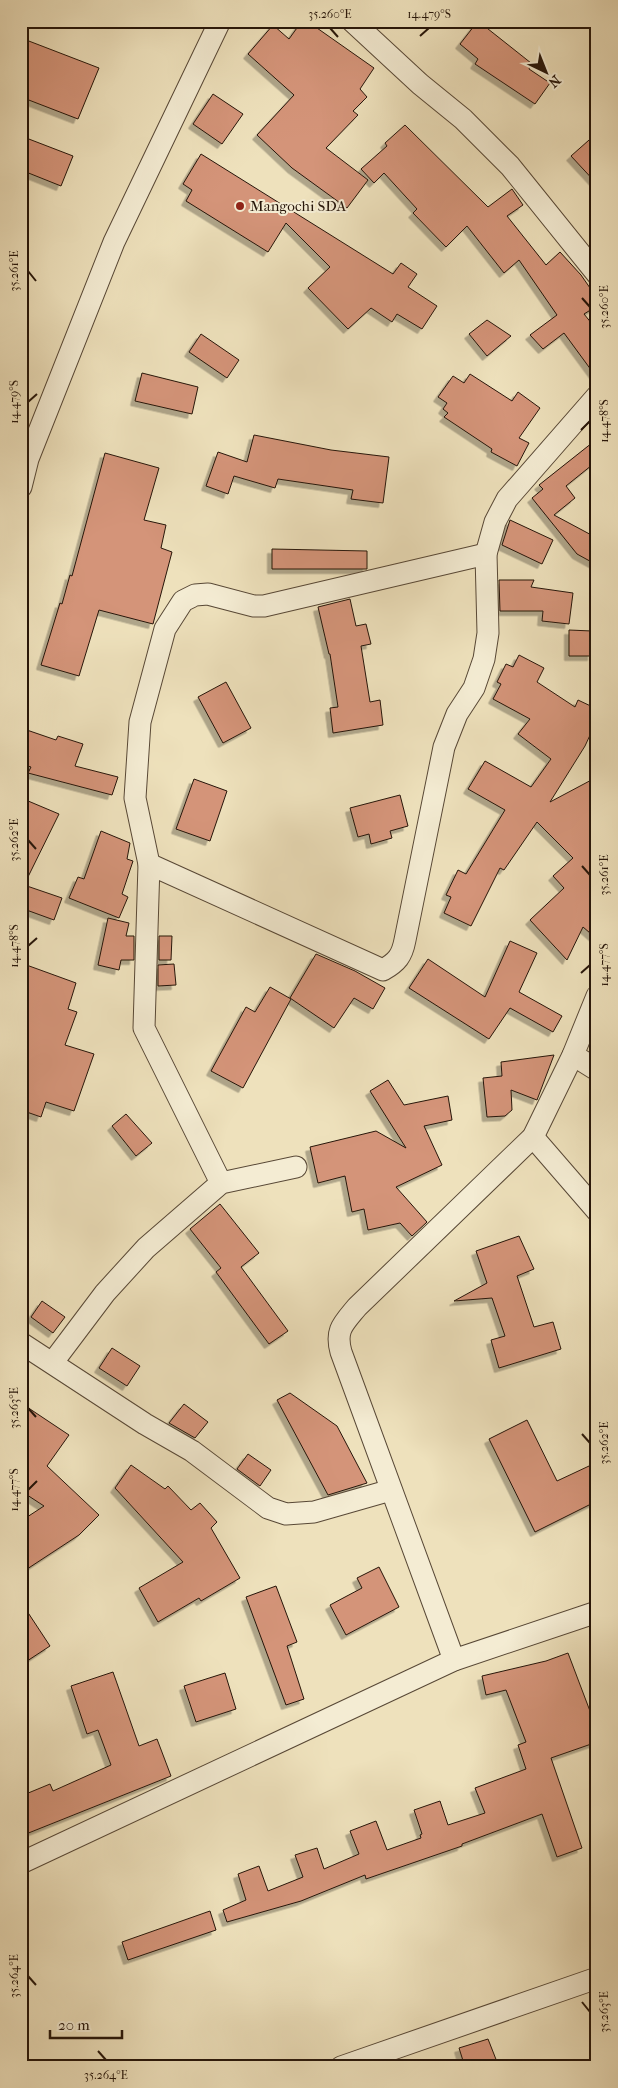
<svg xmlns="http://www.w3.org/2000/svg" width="618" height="2088" viewBox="0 0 618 2088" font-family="'IM FELL French Canon',serif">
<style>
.building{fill:#d49479;stroke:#261509;filter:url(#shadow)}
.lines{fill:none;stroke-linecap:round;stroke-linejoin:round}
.minor-casing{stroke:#584836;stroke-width:23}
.minor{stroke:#f4ecd3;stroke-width:21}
.ticks{fill:none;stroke:#261509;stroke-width:2}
.poi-dot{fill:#8f2418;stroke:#f4ecd3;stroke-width:2}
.labels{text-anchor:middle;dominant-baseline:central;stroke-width:4;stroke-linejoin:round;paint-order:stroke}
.poi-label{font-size:15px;fill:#261509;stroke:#f4ecd3;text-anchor:start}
.neatline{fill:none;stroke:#261509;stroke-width:2}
.ticks-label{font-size:12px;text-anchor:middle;fill:#261509}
</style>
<defs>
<filter id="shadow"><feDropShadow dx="-4.5" dy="4.5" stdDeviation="0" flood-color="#0004"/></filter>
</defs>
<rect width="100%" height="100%" fill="#eee1bc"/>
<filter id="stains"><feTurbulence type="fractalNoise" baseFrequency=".004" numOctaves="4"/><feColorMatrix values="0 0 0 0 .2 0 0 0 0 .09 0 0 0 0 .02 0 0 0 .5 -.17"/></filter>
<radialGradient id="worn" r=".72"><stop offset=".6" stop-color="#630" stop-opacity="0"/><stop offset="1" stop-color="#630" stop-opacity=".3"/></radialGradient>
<g class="building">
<polygon points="302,21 307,21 374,68 360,89 367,97 353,111 358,115 326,148 368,180 347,208 292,168 257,135 294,95 248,54 273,25 289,39"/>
<polygon points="478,21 531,63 529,69 550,83 535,104 475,64 478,59 460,44"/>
<polygon points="21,38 99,68 78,119 21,97"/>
<polygon points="213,94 243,114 222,144 193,124"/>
<polygon points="405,125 488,207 512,189 523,205 507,216 546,265 560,252 581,275 597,298 597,306 584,314 597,330 597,378 564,333 543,349 530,335 557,315 519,260 504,273 467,226 446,247 413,213 417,209 384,173 374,183 361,169 387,146 385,143"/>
<polygon points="597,133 597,184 571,156"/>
<polygon points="21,136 73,156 61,186 21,170"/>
<polygon points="201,154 393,274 401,263 417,274 408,287 437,306 422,329 397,314 392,322 371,308 348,329 308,288 330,267 286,223 268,252 186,201 192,190 183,184"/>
<polygon points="487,320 511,336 487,356 469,334"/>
<polygon points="201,334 239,360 227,378 189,352"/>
<polygon points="142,373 198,387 192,414 135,401"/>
<polygon points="470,374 512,401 518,392 540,408 519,438 529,443 517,466 491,452 492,449 444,417 448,413 443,409 447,403 438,397 453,376 464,383"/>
<polygon points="254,435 331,450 389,457 383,503 351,499 353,490 278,479 275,488 234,476 228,494 206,486 218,452 247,462"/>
<polygon points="597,439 597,461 566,486 575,498 554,515 597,538 597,565 577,554 532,498 543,489 539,485"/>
<polygon points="105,453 159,468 144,520 166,525 161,548 172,552 153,624 99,610 79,676 41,665 60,603 62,604 70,575 72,576"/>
<polygon points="510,520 553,540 542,564 502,545"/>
<polygon points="272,549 367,551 367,569 272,569"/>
<polygon points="499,580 534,580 531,587 573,593 569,624 542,621 543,611 500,611"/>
<polygon points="350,599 356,626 366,624 371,644 361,646 370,702 380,700 383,725 333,733 330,708 338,707 330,654 329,654 318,607"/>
<polygon points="569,630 592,631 592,656 569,656"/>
<polygon points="519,655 544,668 537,682 575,707 578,700 597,709 597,720 585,746 550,802 597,777 597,939 583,927 567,960 530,920 564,888 553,876 573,858 537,822 504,870 500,868 471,926 444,913 451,897 446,895 458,870 466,874 505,810 468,789 485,761 531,787 551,759 518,734 530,719 493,699 501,684 497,682 506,664 513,667"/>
<polygon points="226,682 251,728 223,743 198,697"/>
<polygon points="21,728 56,740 58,736 83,744 75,766 118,777 112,795 28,773 31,767 21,764"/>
<polygon points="194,779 227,791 210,841 176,829"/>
<polygon points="400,795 408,826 390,831 392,838 371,844 369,834 358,837 350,808"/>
<polygon points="21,798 59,814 24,885 62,898 54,920 21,908"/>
<polygon points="101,831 130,843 127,859 133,861 122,894 128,897 119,918 69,898 78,877 84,879"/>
<polygon points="108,918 129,923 126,936 134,936 134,960 121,960 119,970 98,965"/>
<polygon points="159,936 172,936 171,960 159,960"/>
<polygon points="510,941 537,953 519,992 562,1016 553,1032 510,1008 489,1039 409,988 428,959 485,997"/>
<polygon points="316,954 355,971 385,988 373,1009 354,998 334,1028 290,998"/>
<polygon points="21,963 76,983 68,1009 77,1012 65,1045 94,1054 74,1111 46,1102 41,1117 21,1110"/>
<polygon points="174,964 176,985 158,986 158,965"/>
<polygon points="270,987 291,999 243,1088 211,1071 246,1007 255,1012"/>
<polygon points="554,1055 537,1100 511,1090 512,1110 505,1116 487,1117 483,1078 502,1076 501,1062"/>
<polygon points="388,1080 404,1105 448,1096 452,1120 424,1126 442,1165 396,1187 427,1222 412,1236 400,1223 368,1230 364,1209 352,1212 345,1176 318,1183 310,1147 376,1131 406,1148 370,1091"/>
<polygon points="126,1114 152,1143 136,1156 112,1126"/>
<polygon points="220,1204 259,1253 241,1267 288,1331 269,1344 216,1272 221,1268 190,1229"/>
<polygon points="519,1236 534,1269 517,1276 534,1327 553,1322 561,1349 499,1368 491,1340 505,1336 492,1298 454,1301 487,1283 476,1251"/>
<polygon points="42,1301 65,1317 53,1333 31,1317"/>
<polygon points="112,1348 140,1366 127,1386 99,1368"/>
<polygon points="290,1393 337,1426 367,1483 328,1495 277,1400"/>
<polygon points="21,1403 69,1435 47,1466 99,1515 79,1535 21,1573 21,1521 44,1506 21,1491"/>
<polygon points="184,1404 208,1422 195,1438 169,1423"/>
<polygon points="527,1420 557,1481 589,1466 597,1480 597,1501 535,1532 489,1439"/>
<polygon points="248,1454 271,1470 260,1486 237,1469"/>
<polygon points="131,1465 165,1489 168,1486 191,1510 200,1503 217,1522 211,1528 240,1578 201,1601 199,1598 158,1622 139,1588 183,1562 115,1488"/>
<polygon points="379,1567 399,1607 346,1635 330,1605 362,1588 357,1578"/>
<polygon points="276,1586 297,1642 287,1646 304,1699 286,1705 246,1597"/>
<polygon points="21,1602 50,1646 21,1665"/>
<polygon points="568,1653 593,1719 597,1717 597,1742 551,1758 582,1848 557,1857 542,1814 462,1844 462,1846 366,1879 365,1875 301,1901 227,1922 223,1910 246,1900 238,1874 259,1866 268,1891 303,1877 295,1855 317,1848 324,1869 359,1854 350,1831 376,1821 387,1850 421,1838 420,1835 422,1834 414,1810 440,1801 448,1825 485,1813 475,1788 526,1769 518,1745 526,1742 506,1690 486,1695 482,1676 546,1661"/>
<polygon points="113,1672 139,1746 157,1739 171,1776 21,1836 21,1796 50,1784 53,1791 111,1765 98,1730 87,1734 71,1686"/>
<polygon points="225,1673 236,1709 196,1722 184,1686"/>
<polygon points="210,1911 216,1930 128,1960 122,1942"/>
<polygon points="488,2039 499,2067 465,2067 459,2048"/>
</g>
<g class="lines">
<g class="minor-casing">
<g id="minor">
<polyline points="352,21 420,84 463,119 510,166 597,274"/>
<polyline points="21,487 28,459 114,242 220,21"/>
<path d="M149,864L383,970C397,962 402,956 405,940L444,747L457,714L474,688L484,659L488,633L486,554L495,522L507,499L597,396"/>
<polyline points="573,1055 597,1070"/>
<polyline points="533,1137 597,1211"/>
<polyline points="221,1183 144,1028 149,864 135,798 140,722 165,629 183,601 195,595 208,594 254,606 264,606 486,554"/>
<polyline points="21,1343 145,1424 192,1451 268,1508 286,1514 314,1512 391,1490"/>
<polyline points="53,1362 105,1293 146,1248 221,1183 296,1167"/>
<path d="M454,1660L341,1352C335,1330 343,1324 357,1307L533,1137L573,1055L597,996"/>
<polyline points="21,1863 454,1660 597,1612"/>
<polyline points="341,2067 597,1978"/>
</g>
</g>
<use href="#minor" class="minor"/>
</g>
<path class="ticks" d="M330,28L338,37M420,36L429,28M28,271L36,281M582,298L590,307M28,402L37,394M581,430L590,421M28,840L36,849M582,866L590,875M28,946L37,938M581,973L590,965M28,1408L36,1417M582,1434L590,1443M28,1490L37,1481M28,1976L36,1985M582,2002L590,2012M98,2051L106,2060"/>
<circle class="poi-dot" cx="240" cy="206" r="5"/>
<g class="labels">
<g class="poi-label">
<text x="250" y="206">Mangochi SDA</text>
</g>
</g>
<rect width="618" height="2088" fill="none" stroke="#eee1bc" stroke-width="55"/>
<g transform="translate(546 72) rotate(137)" stroke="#f4ecd3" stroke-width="4" paint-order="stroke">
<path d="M0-4L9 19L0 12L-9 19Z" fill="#261509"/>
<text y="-8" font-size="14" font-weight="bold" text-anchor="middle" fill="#261509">N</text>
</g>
<path d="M50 2030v8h72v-8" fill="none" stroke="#261509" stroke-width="2.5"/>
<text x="58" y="2030" font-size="15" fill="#261509" stroke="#f4ecd3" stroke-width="4" paint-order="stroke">20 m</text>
<rect x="28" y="28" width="562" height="2032" class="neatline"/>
<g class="ticks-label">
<text x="330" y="18">35.260°E</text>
<text x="429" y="18">14.479°S</text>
<text transform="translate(14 271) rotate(-90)" y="4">35.261°E</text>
<text transform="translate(604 307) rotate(-90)" y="4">35.260°E</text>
<text transform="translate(14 402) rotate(-90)" y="4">14.479°S</text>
<text transform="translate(604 421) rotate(-90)" y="4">14.478°S</text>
<text transform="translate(14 840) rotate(-90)" y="4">35.262°E</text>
<text transform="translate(604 875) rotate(-90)" y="4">35.261°E</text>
<text transform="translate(14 946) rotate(-90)" y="4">14.478°S</text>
<text transform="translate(604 965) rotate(-90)" y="4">14.477°S</text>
<text transform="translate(14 1408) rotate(-90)" y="4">35.263°E</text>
<text transform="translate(604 1443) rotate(-90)" y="4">35.262°E</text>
<text transform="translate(14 1490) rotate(-90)" y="4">14.477°S</text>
<text transform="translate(14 1976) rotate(-90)" y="4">35.264°E</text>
<text transform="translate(604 2012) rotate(-90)" y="4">35.263°E</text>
<text x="106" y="2079">35.264°E</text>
</g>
<rect width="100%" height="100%" filter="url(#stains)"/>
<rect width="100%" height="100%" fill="url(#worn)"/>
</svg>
